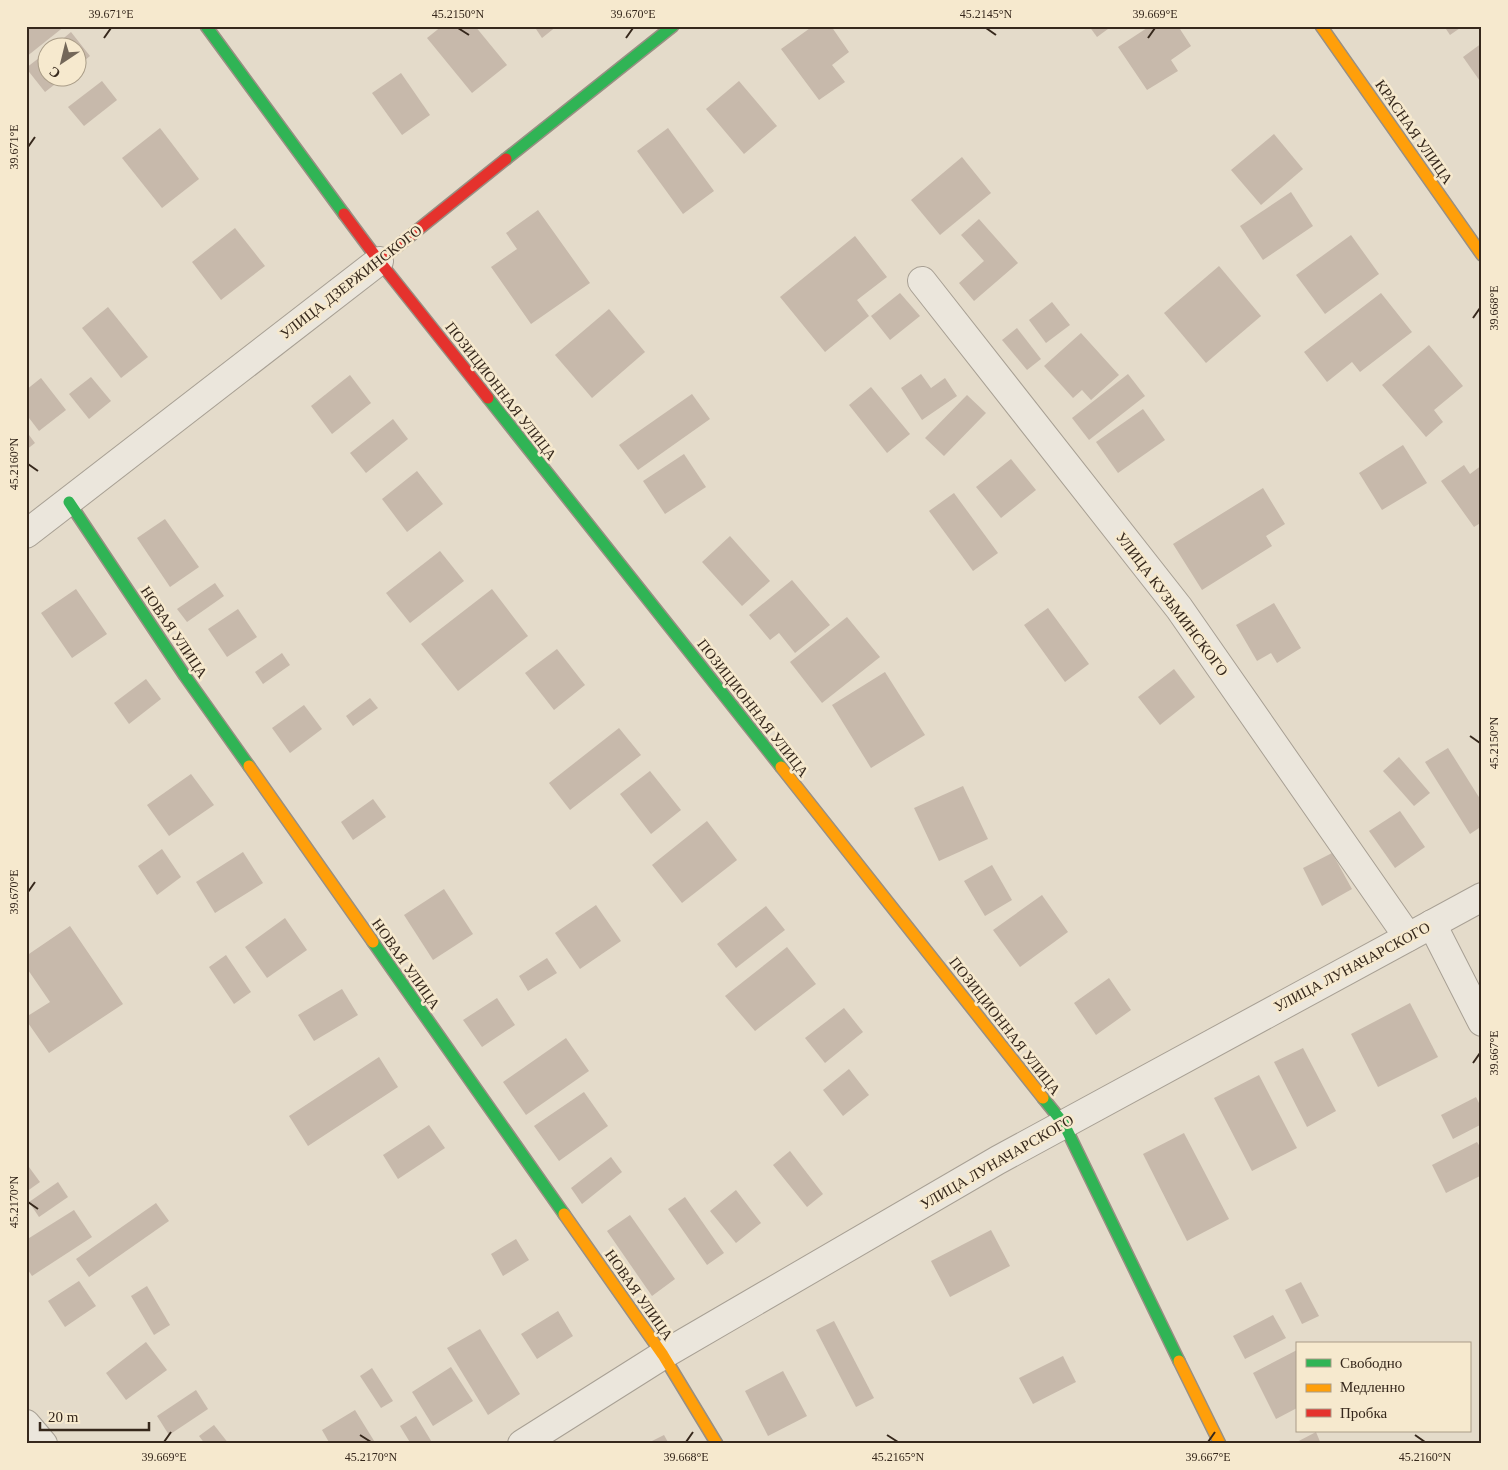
<svg xmlns="http://www.w3.org/2000/svg" width="1508" height="1470" viewBox="0 0 1508 1470" font-family="'Times New Roman',serif">
<style>
.building{fill:#c7b9ab}
.lines{fill:none;stroke-linecap:round;stroke-linejoin:round}
.street-casing{stroke:#a8a094;stroke-width:30}
.fast-casing{stroke:#988f83;stroke-width:14}
.slow-casing{stroke:#988f83;stroke-width:14}
.jam-casing{stroke:#988f83;stroke-width:14}
.street{stroke:#ebe6dc;stroke-width:28}
.fast{stroke:#30b455;stroke-width:11}
.slow{stroke:#ff9f0a;stroke-width:11}
.jam{stroke:#e5322d;stroke-width:11}
.ticks{fill:none;stroke:#36281c;stroke-width:2}
.labels{text-anchor:middle;dominant-baseline:central;stroke-width:5;stroke-linejoin:round;paint-order:stroke}
.street-label{font-size:15px;fill:#36281c;stroke:#f6e9ce}
.neatline{fill:none;stroke:#36281c;stroke-width:2}
.ticks-label{font-size:12px;text-anchor:middle;fill:#36281c}
</style>
<rect width="100%" height="100%" fill="#e4dbca"/>
<g class="building">
<polygon points="26,26 65,26 26,57"/>
<polygon points="442,26 475,26 507,65 472,93 427,38"/>
<polygon points="534,26 557,26 542,38"/>
<polygon points="813,26 831,26 849,52 832,65 845,82 819,100 781,49"/>
<polygon points="1089,26 1112,26 1097,37"/>
<polygon points="1150,26 1178,26 1191,46 1171,60 1178,71 1147,90 1118,47"/>
<polygon points="1444,26 1463,26 1450,35"/>
<polygon points="71,32 90,56 78,66 78,48 52,48"/>
<polygon points="1482,43 1482,84 1463,57"/>
<polygon points="48,51 48,78 63,78 45,92 26,68"/>
<polygon points="401,73 430,115 402,135 372,93"/>
<polygon points="102,81 117,100 84,126 68,107"/>
<polygon points="739,81 777,126 744,154 706,109"/>
<polygon points="160,128 199,179 162,208 122,158"/>
<polygon points="668,128 714,191 683,214 637,151"/>
<polygon points="1274,134 1303,169 1261,205 1231,170"/>
<polygon points="962,157 991,193 940,235 911,200"/>
<polygon points="1291,192 1313,226 1263,260 1240,226"/>
<polygon points="538,210 590,283 531,324 491,267 517,249 506,233"/>
<polygon points="979,219 1018,263 974,301 959,283 984,261 961,235"/>
<polygon points="235,228 265,266 221,300 192,262"/>
<polygon points="1351,235 1379,274 1325,314 1296,275"/>
<polygon points="855,236 887,277 857,300 869,316 825,352 780,297"/>
<polygon points="1219,266 1261,316 1206,363 1164,313"/>
<polygon points="900,293 920,316 890,340 871,316"/>
<polygon points="1381,293 1412,332 1360,372 1352,362 1327,382 1304,352"/>
<polygon points="1052,302 1070,325 1046,343 1029,320"/>
<polygon points="108,307 148,357 121,378 82,328"/>
<polygon points="609,309 645,352 592,398 555,355"/>
<polygon points="1017,328 1041,359 1027,370 1002,340"/>
<polygon points="1081,333 1119,375 1091,400 1082,390 1073,398 1044,366"/>
<polygon points="1429,345 1463,386 1434,410 1443,422 1426,437 1382,385"/>
<polygon points="921,374 931,388 945,378 957,396 922,420 901,388"/>
<polygon points="1128,374 1145,396 1089,440 1072,418"/>
<polygon points="350,375 371,403 332,434 311,406"/>
<polygon points="91,377 111,401 89,419 69,394"/>
<polygon points="41,378 66,410 39,431 26,414 26,390"/>
<polygon points="871,387 910,434 887,453 849,405"/>
<polygon points="692,394 710,419 638,470 619,445"/>
<polygon points="967,395 986,413 944,456 925,438"/>
<polygon points="1143,409 1165,440 1118,473 1096,442"/>
<polygon points="393,419 408,439 366,473 350,453"/>
<polygon points="26,431 35,443 26,450"/>
<polygon points="1403,445 1427,483 1382,510 1359,473"/>
<polygon points="684,454 706,487 665,514 643,481"/>
<polygon points="1011,459 1036,490 1001,518 976,487"/>
<polygon points="1464,465 1470,474 1482,465 1482,522 1474,527 1441,481"/>
<polygon points="417,471 443,504 407,532 382,499"/>
<polygon points="1263,488 1285,524 1266,536 1272,546 1202,590 1173,544"/>
<polygon points="954,493 998,553 973,571 929,511"/>
<polygon points="165,519 199,567 170,587 137,538"/>
<polygon points="730,536 770,581 742,606 702,562"/>
<polygon points="440,551 464,581 410,623 386,593"/>
<polygon points="792,580 830,625 795,653 779,633 770,640 749,615"/>
<polygon points="215,583 224,596 187,622 177,609"/>
<polygon points="76,589 107,634 72,658 41,613"/>
<polygon points="492,589 528,636 458,691 421,644"/>
<polygon points="1274,603 1301,648 1277,663 1271,653 1257,661 1236,625"/>
<polygon points="1048,608 1089,664 1065,682 1024,625"/>
<polygon points="238,609 257,637 227,657 208,629"/>
<polygon points="847,617 880,657 822,703 790,662"/>
<polygon points="557,649 585,685 554,710 525,673"/>
<polygon points="282,653 290,665 263,684 255,672"/>
<polygon points="1174,669 1195,697 1160,725 1138,697"/>
<polygon points="885,672 925,735 871,768 832,705"/>
<polygon points="146,679 161,699 129,724 114,703"/>
<polygon points="370,698 378,708 353,726 346,716"/>
<polygon points="304,705 322,729 290,753 272,728"/>
<polygon points="619,728 641,755 570,810 549,783"/>
<polygon points="1448,748 1482,802 1482,826 1470,834 1425,762"/>
<polygon points="1399,757 1430,793 1414,806 1383,771"/>
<polygon points="650,771 681,810 651,834 620,794"/>
<polygon points="191,774 214,805 169,836 147,805"/>
<polygon points="963,786 988,839 939,861 914,808"/>
<polygon points="373,799 386,817 353,840 341,822"/>
<polygon points="1400,811 1425,847 1395,868 1369,831"/>
<polygon points="707,821 737,860 682,903 652,865"/>
<polygon points="162,849 181,877 157,895 138,866"/>
<polygon points="243,852 263,883 215,913 196,882"/>
<polygon points="1332,853 1352,889 1322,906 1303,868"/>
<polygon points="992,865 1012,900 985,916 964,881"/>
<polygon points="444,889 473,934 433,960 404,915"/>
<polygon points="1042,895 1068,932 1020,967 993,930"/>
<polygon points="596,905 621,941 580,969 555,933"/>
<polygon points="766,906 785,930 736,968 717,944"/>
<polygon points="285,918 307,950 267,978 245,947"/>
<polygon points="70,926 123,1004 49,1053 26,1020 26,1017 50,1002 26,967 26,956"/>
<polygon points="787,947 816,984 755,1031 725,996"/>
<polygon points="226,955 251,992 234,1004 209,967"/>
<polygon points="547,958 557,973 528,991 519,976"/>
<polygon points="1109,978 1131,1010 1096,1035 1074,1003"/>
<polygon points="342,989 358,1015 314,1041 298,1015"/>
<polygon points="497,998 515,1025 482,1047 463,1020"/>
<polygon points="1410,1003 1438,1057 1378,1087 1351,1034"/>
<polygon points="844,1008 863,1032 825,1063 805,1038"/>
<polygon points="566,1038 589,1071 526,1115 503,1082"/>
<polygon points="1303,1048 1336,1111 1307,1127 1274,1062"/>
<polygon points="379,1057 398,1087 308,1146 289,1116"/>
<polygon points="849,1069 869,1095 843,1116 823,1090"/>
<polygon points="1259,1075 1297,1148 1252,1171 1214,1098"/>
<polygon points="584,1092 608,1126 559,1161 534,1126"/>
<polygon points="1476,1097 1482,1109 1482,1124 1453,1139 1441,1115"/>
<polygon points="429,1125 445,1148 398,1179 383,1155"/>
<polygon points="1184,1133 1229,1219 1187,1241 1143,1154"/>
<polygon points="1477,1142 1482,1150 1482,1175 1446,1193 1432,1165"/>
<polygon points="790,1151 823,1194 807,1207 773,1165"/>
<polygon points="611,1157 622,1172 582,1204 571,1188"/>
<polygon points="26,1163 40,1182 26,1192"/>
<polygon points="58,1182 68,1197 39,1217 29,1202"/>
<polygon points="736,1190 761,1223 736,1243 710,1211"/>
<polygon points="685,1197 724,1253 707,1265 668,1209"/>
<polygon points="156,1203 169,1221 89,1277 76,1259"/>
<polygon points="74,1210 92,1237 32,1276 26,1267 26,1240"/>
<polygon points="630,1215 675,1279 652,1296 607,1231"/>
<polygon points="991,1230 1010,1266 950,1297 931,1261"/>
<polygon points="516,1239 529,1260 503,1276 491,1254"/>
<polygon points="79,1281 96,1306 65,1327 48,1301"/>
<polygon points="1301,1282 1319,1316 1302,1324 1285,1290"/>
<polygon points="147,1286 170,1325 154,1335 131,1296"/>
<polygon points="558,1311 573,1336 537,1359 521,1334"/>
<polygon points="1273,1315 1286,1338 1245,1359 1233,1336"/>
<polygon points="834,1321 874,1398 856,1407 816,1330"/>
<polygon points="480,1329 520,1394 488,1415 447,1348"/>
<polygon points="146,1342 167,1370 126,1400 106,1373"/>
<polygon points="1297,1350 1297,1408 1276,1419 1253,1373"/>
<polygon points="1063,1356 1076,1382 1033,1404 1019,1378"/>
<polygon points="451,1367 473,1401 433,1426 412,1392"/>
<polygon points="372,1368 393,1401 381,1408 360,1376"/>
<polygon points="783,1371 807,1416 768,1436 745,1391"/>
<polygon points="196,1390 208,1409 169,1435 157,1416"/>
<polygon points="355,1410 376,1444 330,1444 322,1430"/>
<polygon points="416,1416 433,1444 411,1444 400,1426"/>
<polygon points="214,1425 229,1444 205,1444 199,1436"/>
<polygon points="1316,1432 1321,1444 1293,1444"/>
<polygon points="664,1435 669,1444 646,1444"/>
</g>
<g class="lines">
<g class="street-casing">
<g id="street">
<polyline points="922,281 1179,608 1408,937"/>
<polyline points="26,534 379,261"/>
<polyline points="1432,924 1482,1022"/>
<polyline points="26,1424 43,1444"/>
<polyline points="522,1444 663,1355 998,1160 1482,897"/>
</g>
</g>
<g class="fast-casing">
<g id="fast">
<polyline points="206,26 344,214"/>
<polyline points="506,159 673,26"/>
<polyline points="488,398 781,767"/>
<polyline points="69,502 185,676 249,766"/>
<polyline points="373,942 564,1214"/>
<polyline points="1043,1098 1064,1124 1179,1361"/>
</g>
</g>
<g class="slow-casing">
<g id="slow">
<polyline points="1321,26 1482,255"/>
<polyline points="249,766 373,942"/>
<polyline points="781,767 1043,1098"/>
<polyline points="564,1214 663,1355 717,1444"/>
<polyline points="1179,1361 1220,1444"/>
</g>
</g>
<g class="jam-casing">
<g id="jam">
<polyline points="344,214 379,261 488,398"/>
<polyline points="379,261 506,159"/>
</g>
</g>
<use href="#street" class="street"/>
<use href="#fast" class="fast"/>
<use href="#slow" class="slow"/>
<use href="#jam" class="jam"/>
</g>
<path class="ticks" d="M458,28L469,35M986,28L996,35M104,38L111,28M626,38L633,28M1148,38L1155,28M28,147L35,137M1473,318L1480,308M28,464L38,471M1470,736L1480,743M28,892L35,882M1473,1063L1480,1053M28,1202L38,1209M360,1435L371,1442M887,1435L898,1442M1415,1435L1425,1442M164,1442L171,1432M686,1442L693,1432M1208,1442L1215,1432"/>
<g class="labels">
<g class="street-label">
<text transform="translate(1414 132) rotate(55)">КРАСНАЯ УЛИЦА</text>
<text transform="translate(351 282) rotate(-38)">УЛИЦА ДЗЕРЖИНСКОГО</text>
<text transform="translate(501 391) rotate(52)">ПОЗИЦИОННАЯ УЛИЦА</text>
<text transform="translate(1172 604) rotate(53)">УЛИЦА КУЗЬМИНСКОГО</text>
<text transform="translate(174 632) rotate(56)">НОВАЯ УЛИЦА</text>
<text transform="translate(753 708) rotate(52)">ПОЗИЦИОННАЯ УЛИЦА</text>
<text transform="translate(406 964) rotate(55)">НОВАЯ УЛИЦА</text>
<text transform="translate(1352 967) rotate(-28)">УЛИЦА ЛУНАЧАРСКОГО</text>
<text transform="translate(1005 1026) rotate(52)">ПОЗИЦИОННАЯ УЛИЦА</text>
<text transform="translate(997 1162) rotate(-30)">УЛИЦА ЛУНАЧАРСКОГО</text>
<text transform="translate(639 1295) rotate(55)">НОВАЯ УЛИЦА</text>
</g>
</g>
<rect width="1508" height="1470" fill="none" stroke="#f6e9ce" stroke-width="55"/>
<rect x="1296" y="1342" width="175" height="90" fill="#f6e9ce" stroke="#a99c87"/>
<rect x="1306" y="1359" width="25" height="8" fill="#30b455" stroke="#a99c87"/>
<text x="1340" y="1368" font-size="15" fill="#36281c">Свободно</text>
<rect x="1306" y="1384" width="25" height="8" fill="#ff9f0a" stroke="#a99c87"/>
<text x="1340" y="1392" font-size="15" fill="#36281c">Медленно</text>
<rect x="1306" y="1409" width="25" height="8" fill="#e5322d" stroke="#a99c87"/>
<text x="1340" y="1418" font-size="15" fill="#36281c">Пробка</text>
<g transform="translate(62 62) rotate(215)"><circle r="24" fill="#f6e9ce" stroke="#a99c87"/>
<path d="M0-4L9 19L0 12L-9 19Z" fill="#736759"/>
<text y="-8" font-size="14" font-weight="bold" text-anchor="middle" fill="#36281c">С</text>
</g>
<path d="M40 1422v8h109v-8" fill="none" stroke="#36281c" stroke-width="2.5"/>
<text x="48" y="1422" font-size="15" fill="#36281c" stroke="#f6e9ce" stroke-width="4" paint-order="stroke">20 m</text>
<rect x="28" y="28" width="1452" height="1414" class="neatline"/>
<g class="ticks-label">
<text x="111" y="18">39.671°E</text>
<text x="458" y="18">45.2150°N</text>
<text x="633" y="18">39.670°E</text>
<text x="986" y="18">45.2145°N</text>
<text x="1155" y="18">39.669°E</text>
<text transform="translate(14 147) rotate(-90)" y="4">39.671°E</text>
<text transform="translate(1494 308) rotate(-90)" y="4">39.668°E</text>
<text transform="translate(14 464) rotate(-90)" y="4">45.2160°N</text>
<text transform="translate(1494 743) rotate(-90)" y="4">45.2150°N</text>
<text transform="translate(14 892) rotate(-90)" y="4">39.670°E</text>
<text transform="translate(1494 1053) rotate(-90)" y="4">39.667°E</text>
<text transform="translate(14 1202) rotate(-90)" y="4">45.2170°N</text>
<text x="164" y="1461">39.669°E</text>
<text x="371" y="1461">45.2170°N</text>
<text x="686" y="1461">39.668°E</text>
<text x="898" y="1461">45.2165°N</text>
<text x="1208" y="1461">39.667°E</text>
<text x="1425" y="1461">45.2160°N</text>
</g>
</svg>
